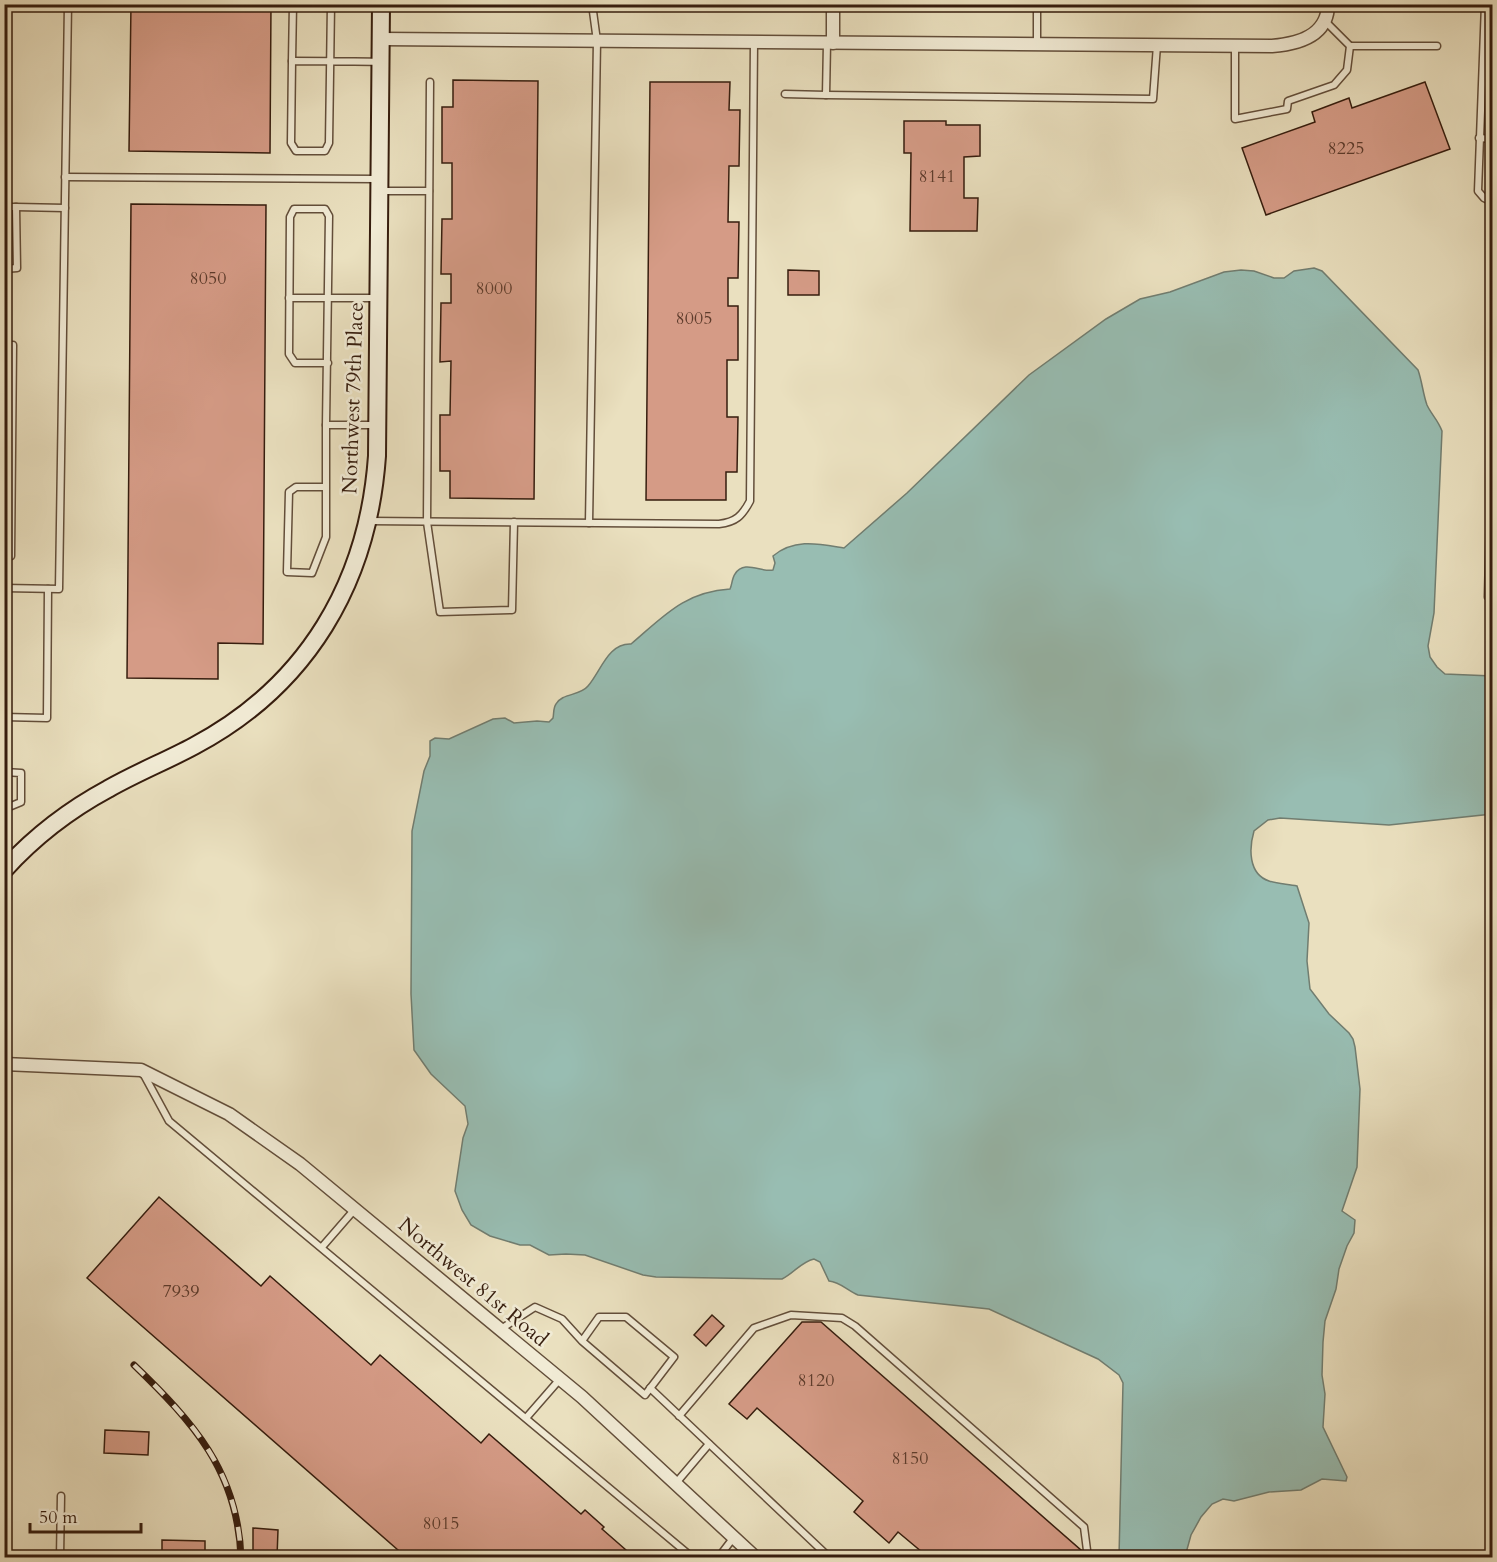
<svg xmlns="http://www.w3.org/2000/svg" width="1497" height="1562" viewBox="0 0 1497 1562" font-family="Cardo,serif">
<style>
.water{fill:#98bdb2;stroke:#717d70;stroke-width:1.5}
.building{fill:#d59b86;stroke:#361d0e;stroke-width:1.5}
.lines{fill:none;stroke-linecap:round;stroke-linejoin:round}
.service-casing{stroke:#634e3a;stroke-width:9}
.minor-casing{stroke:#634e3a;stroke-width:15}
.secondary-casing{stroke:#361d0e;stroke-width:20}
.service{stroke:#f1ebd5;stroke-width:6}
.minor{stroke:#f1ebd5;stroke-width:12}
.secondary{stroke:#f1ebd5;stroke-width:16}
.rail-casing{stroke:#361d0e;stroke-width:7}
.rail{stroke:#f1ebd5;stroke-width:4.5;stroke-dasharray:14;stroke-linecap:butt}
.labels{text-anchor:middle;dominant-baseline:central;stroke-width:5;stroke-linejoin:round;paint-order:stroke}
.number-label{font-size:18px;fill:#5e3c2c}
.street-label{font-size:21px;fill:#361d0e;stroke:#f1ebd5}
</style>
<rect width="100%" height="100%" fill="#eae0bf"/>
<filter id="stains"><feTurbulence type="fractalNoise" baseFrequency=".00333" numOctaves="4"/><feColorMatrix values="0 0 0 0 .2 0 0 0 0 .09 0 0 0 0 .02 0 0 0 .5 -.17"/></filter>
<radialGradient id="worn" r=".72"><stop offset=".6" stop-color="#630" stop-opacity="0"/><stop offset="1" stop-color="#630" stop-opacity=".3"/></radialGradient>
<path class="water" d="M1314,268L1322,271L1418,370C1422,381 1423,394 1427,405C1431,414 1438,420 1442,431L1434,613L1428,646L1430,657L1437,667L1445,674L1492,676V814L1389,825L1280,818L1268,820L1254,831C1249,848 1248,874 1269,881C1278,884 1288,884 1297,886L1309,923L1307,961L1310,989L1329,1014L1349,1033L1353,1039L1355,1047L1360,1089L1357,1167L1342,1211L1355,1220L1354,1233L1347,1246L1339,1269L1336,1289L1325,1321L1323,1342L1322,1375L1325,1394L1323,1427L1347,1477L1346,1481L1322,1479L1301,1490L1269,1492L1234,1501L1223,1499L1212,1504L1201,1517L1191,1535L1186,1553L1187,1557H1119L1123,1383L1119,1375L1098,1359L989,1309L858,1295C847,1290 840,1282 829,1281L820,1262L814,1259C801,1262 794,1273 782,1279L656,1277L643,1275L585,1255L566,1254L549,1255L530,1245H520L490,1236L471,1225L462,1210L455,1191L463,1138L468,1124L465,1106L431,1074L414,1050L411,994L412,831L424,771L430,756V741L435,738L449,739L493,719L505,718L514,723L537,721L549,722L553,718C554,714 553,708 556,704C562,693 580,696 588,686C601,671 608,643 631,644C664,616 684,592 730,589C732,585 732,578 735,574C744,559 762,573 773,570L775,563L773,556C795,538 819,544 844,548L907,493L1029,375L1106,319L1140,299L1170,292L1224,272L1241,270L1254,271L1274,278H1284L1294,271Z"/>
<g class="building">
<polygon points="131,4 271,4 270,153 129,151"/>
<polygon points="453,80 538,81 534,499 450,498 450,471 440,471 440,415 450,415 451,361 440,362 441,303 451,303 451,274 441,274 442,219 452,219 452,163 442,163 442,107 453,107"/>
<polygon points="650,82 730,82 729,110 740,110 739,166 729,166 728,222 739,222 738,278 728,278 728,306 738,306 738,360 727,360 727,417 738,417 737,472 726,472 726,500 646,500"/>
<polygon points="1425,82 1450,149 1266,215 1242,148 1315,122 1312,112 1349,98 1352,108"/>
<polygon points="904,121 946,121 946,125 980,125 980,156 964,157 964,198 978,198 977,231 910,231 911,153 904,153"/>
<polygon points="131,204 266,205 263,644 218,643 218,679 127,678"/>
<polygon points="788,270 819,271 819,295 788,295"/>
<polygon points="159,1197 261,1286 270,1276 371,1365 380,1355 481,1443 489,1434 581,1514 585,1510 604,1527 602,1529 634,1557 406,1557 87,1278"/>
<polygon points="712,1315 724,1326 706,1346 694,1335"/>
<polygon points="802,1322 821,1322 1082,1551 1083,1557 928,1557 898,1532 889,1543 854,1512 863,1501 757,1408 747,1419 729,1404"/>
<polygon points="105,1430 149,1432 148,1455 104,1453"/>
<polygon points="253,1528 278,1530 277,1557 253,1557"/>
<polygon points="162,1540 205,1541 205,1557 162,1557"/>
</g>
<g class="lines">
<g class="service-casing">
<g id="service">
<path d="M331,4L329,143L325,151H296L291,143L292,61C322,61 351,61 380,62"/>
<polyline points="1485,4 1478,191 1484,198 1492,202"/>
<polyline points="1037,44 1037,4"/>
<polyline points="1235,46 1235,119 1287,109 1288,101 1334,85 1347,70 1350,46 1325,21"/>
<polyline points="1350,46 1437,46"/>
<polyline points="292,61 293,4"/>
<polyline points="430,82 427,522 440,612 512,610 514,522"/>
<polyline points="785,94 826,95 827,43"/>
<polyline points="826,95 1153,99 1157,45"/>
<polyline points="1479,138 1492,139"/>
<polyline points="65,177 377,179"/>
<polyline points="382,191 429,191"/>
<polyline points="4,207 16,207 17,268 4,269"/>
<polyline points="16,207 65,208"/>
<polyline points="289,298 378,298"/>
<polyline points="4,345 13,345 11,556 4,556"/>
<polyline points="326,425 329,216 325,209 294,209 290,217 289,354 295,363 328,363"/>
<polyline points="1492,426 1488,597 1492,597"/>
<polyline points="326,487 296,487 289,492 287,572 312,573 326,537 326,425 377,425"/>
<path d="M369,521L719,524C736,522 742,516 750,501L754,42"/>
<polyline points="589,523 597,41 592,4"/>
<polyline points="4,588 59,589 68,4"/>
<polyline points="4,717 47,718 48,589"/>
<polyline points="4,772 21,773 21,802 4,809"/>
<polyline points="143,1073 169,1121 693,1558"/>
<polyline points="322,1247 355,1209"/>
<polyline points="501,1329 535,1307 562,1319 582,1341 645,1395 674,1357 626,1317 599,1317 582,1341"/>
<polyline points="650,1388 830,1558"/>
<polyline points="679,1416 754,1328 791,1315 842,1318 855,1326 1084,1527 1088,1558"/>
<polyline points="526,1418 560,1379"/>
<polyline points="676,1483 709,1444"/>
<polyline points="60,1558 61,1496"/>
<polyline points="718,1558 734,1537"/>
</g>
</g>
<g class="minor-casing">
<g id="minor">
<polyline points="833,4 833,43"/>
<path d="M381,39L1272,46C1298,44 1328,36 1328,4"/>
<polyline points="4,1064 141,1070 229,1114 300,1164 582,1397 756,1558"/>
</g>
</g>
<g class="secondary-casing">
<path id="secondary" d="M4,870C34,837 69,810 108,789C136,773 166,761 194,746C307,686 368,583 377,456L381,4"/>
</g>
<use href="#service" class="service"/>
<use href="#minor" class="minor"/>
<use href="#secondary" class="secondary"/>
<g class="rail-casing">
<path id="rail" d="M134,1365C193,1422 238,1471 241,1558"/>
</g>
<use href="#rail" class="rail"/>
</g>
<g class="labels">
<g class="number-label">
<text x="1346" y="148">8225</text>
<text x="937" y="176">8141</text>
<text x="208" y="278">8050</text>
<text x="494" y="288">8000</text>
<text x="694" y="318">8005</text>
<text x="181" y="1291">7939</text>
<text x="816" y="1380">8120</text>
<text x="910" y="1458">8150</text>
<text x="441" y="1523">8015</text>
</g>
<g class="street-label">
<text transform="translate(353 398) rotate(-88)">Northwest 79th Place</text>
<text transform="translate(473 1282) rotate(40)">Northwest 81st Road</text>
</g>
</g>
<rect width="1497" height="1562" fill="none" stroke="#eae0bf" stroke-width="24"/>
<rect x="6" y="6" width="1485" height="1550" fill="none" stroke="#361d0e" stroke-width="3"/>
<rect x="12" y="12" width="1473" height="1538" fill="none" stroke="#361d0e" stroke-width="1.5"/>
<path d="M30 1523v9h111v-9" fill="none" stroke="#361d0e" stroke-width="3"/>
<text x="39" y="1523" font-size="18" fill="#361d0e" stroke="#f1ebd5" stroke-width="4.5" paint-order="stroke">50 m</text>
<rect width="100%" height="100%" filter="url(#stains)"/>
<rect width="100%" height="100%" fill="url(#worn)"/>
</svg>
